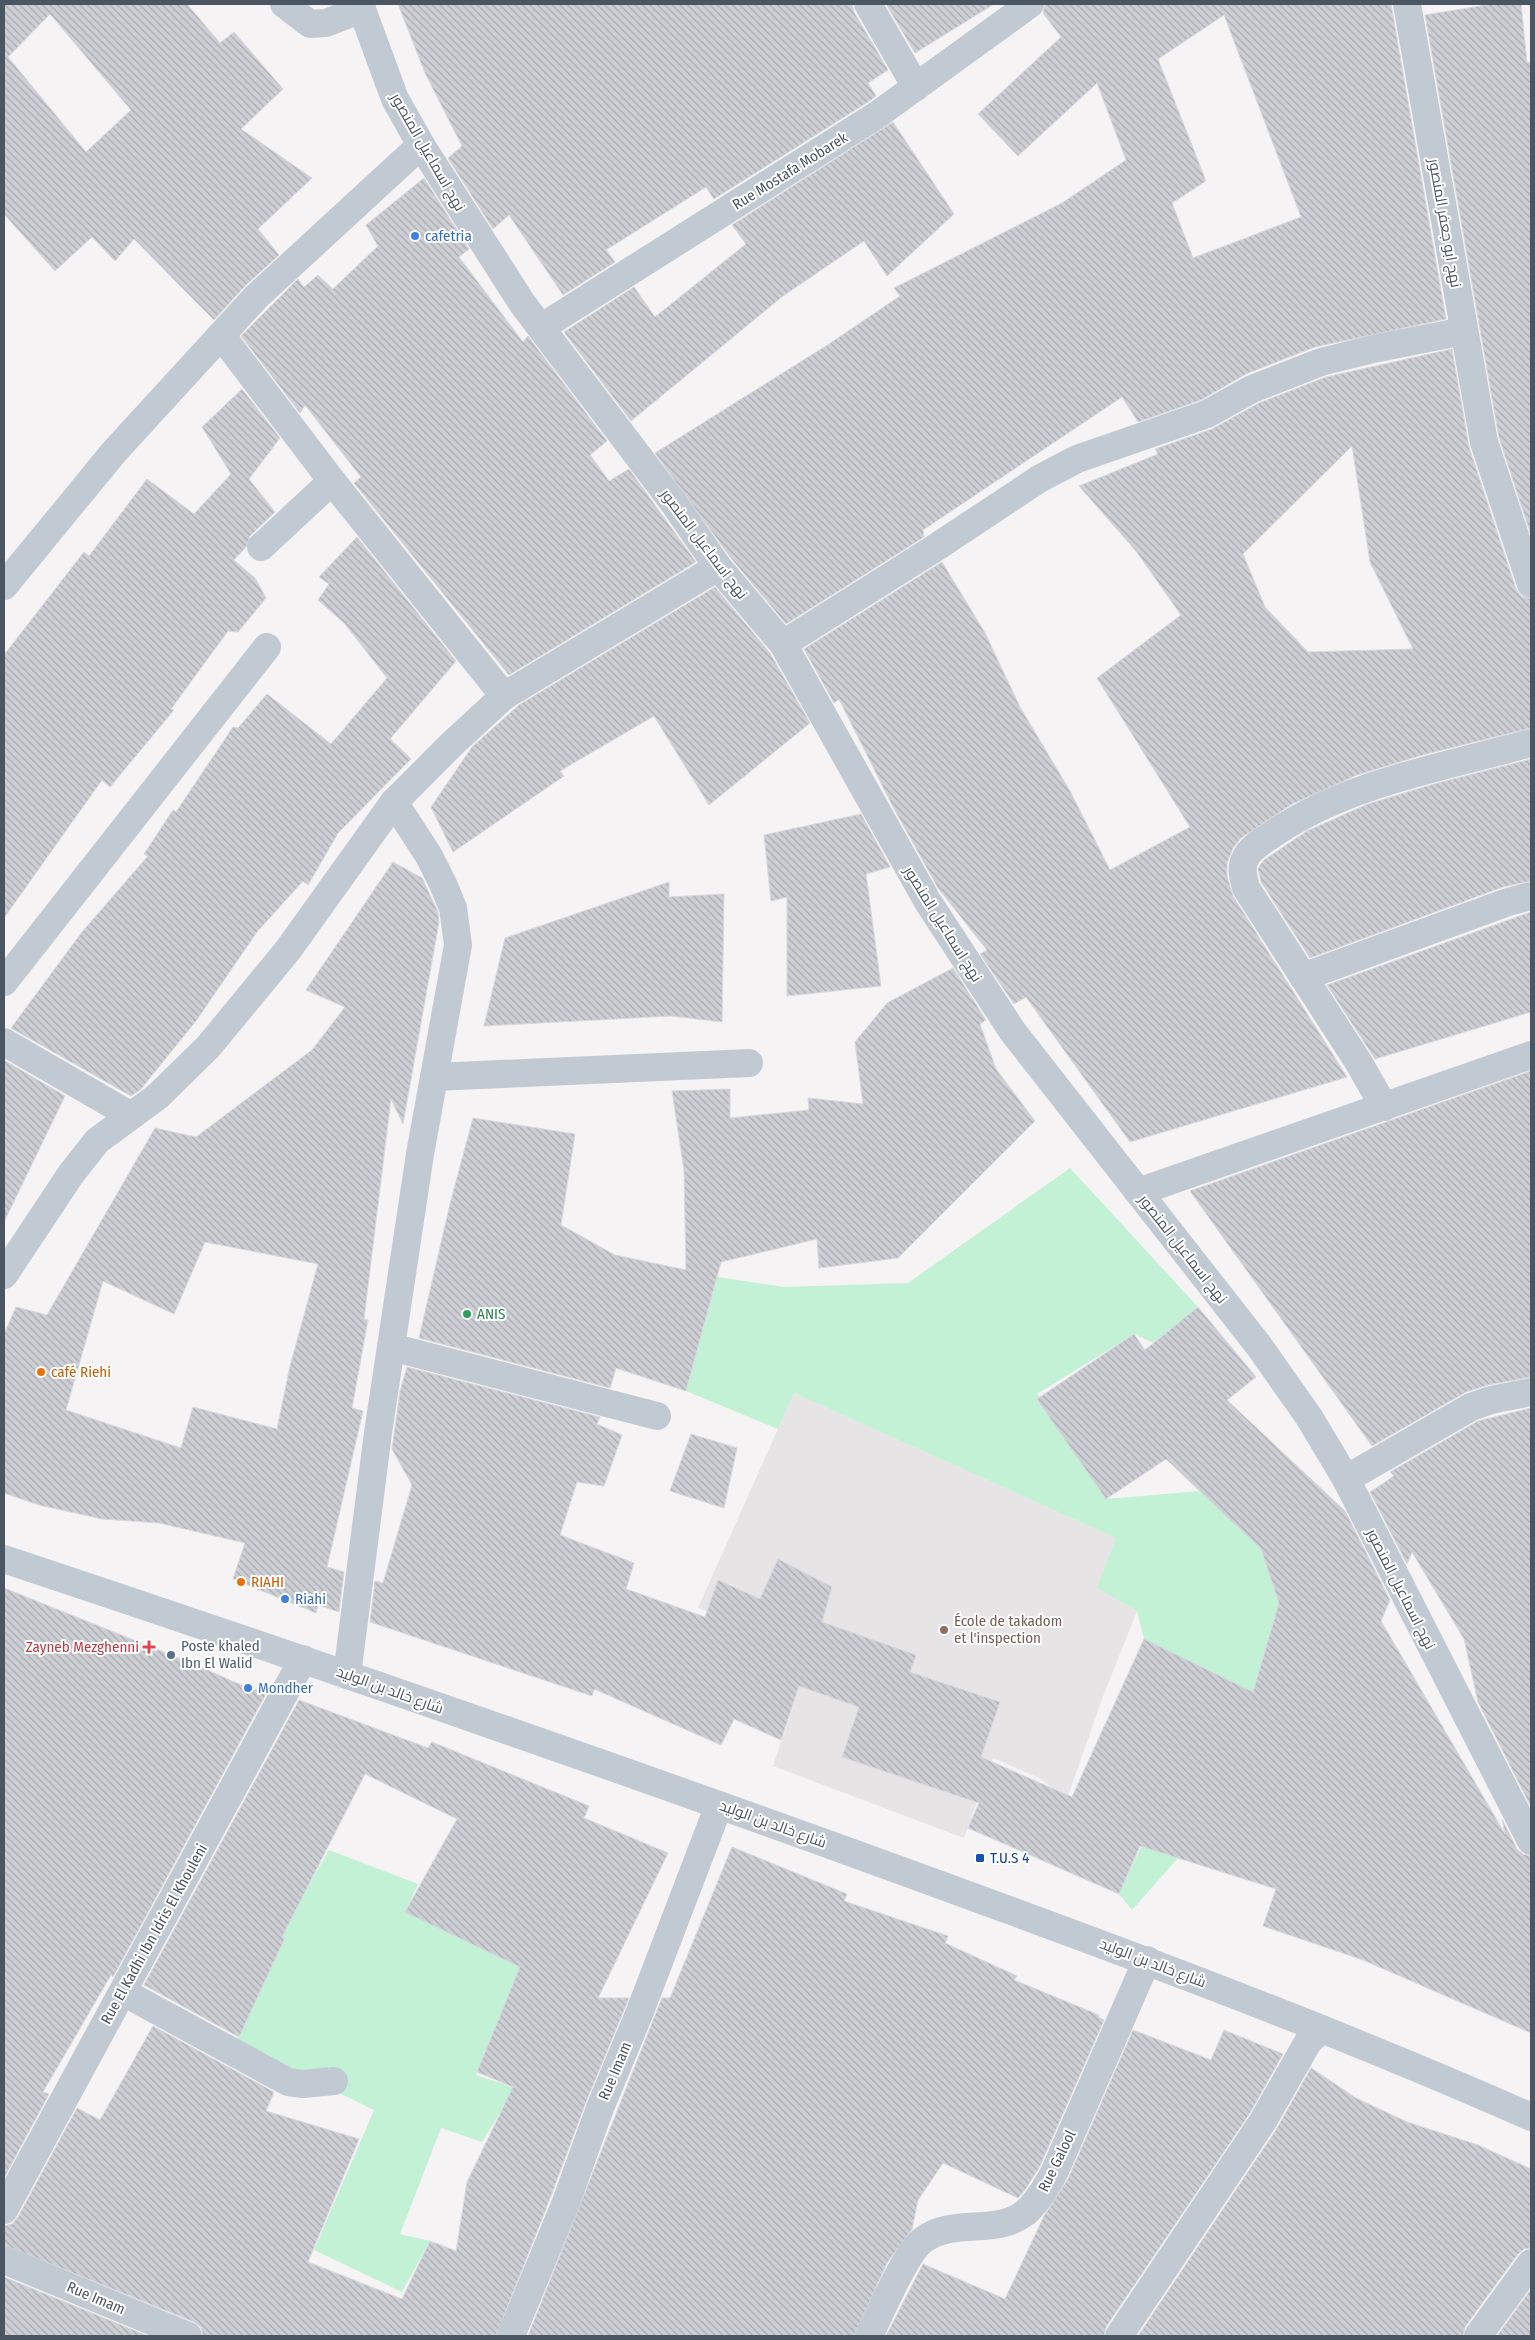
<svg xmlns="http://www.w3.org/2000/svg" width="1535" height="2340" viewBox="0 0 1535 2340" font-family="'Fira Sans Condensed',Cairo,sans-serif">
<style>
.education{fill:#e6e4e5}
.green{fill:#c3f1d5}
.building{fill:url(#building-back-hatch);stroke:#d7d9de;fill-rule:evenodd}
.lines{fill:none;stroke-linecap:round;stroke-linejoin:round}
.minor{stroke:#c1cad2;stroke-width:28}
.shop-dot{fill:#3f7fe0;stroke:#fff;stroke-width:2}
.leisure-dot{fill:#2e9e5b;stroke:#fff;stroke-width:2}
.food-dot{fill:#e8710a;stroke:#fff;stroke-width:2}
.education-dot{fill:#8d6e63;stroke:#fff;stroke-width:2}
.health-dot{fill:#e0444e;stroke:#fff;stroke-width:2}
.service-dot{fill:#5c6f8a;stroke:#fff;stroke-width:2}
.transit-dot{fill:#1a4fb4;stroke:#fff;stroke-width:2}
.labels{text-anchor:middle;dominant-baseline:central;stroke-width:4;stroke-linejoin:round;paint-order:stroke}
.street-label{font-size:15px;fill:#4a5661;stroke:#fff}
.shop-label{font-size:15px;fill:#366cbe;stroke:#fff;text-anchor:start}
.leisure-label{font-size:15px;fill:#27864d;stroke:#fff;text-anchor:start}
.food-label{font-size:15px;fill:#c56008;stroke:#fff;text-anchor:start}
.education-label{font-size:15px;fill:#785e54;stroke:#fff;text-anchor:start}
.service-label{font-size:15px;fill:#4e5e75;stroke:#fff;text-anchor:start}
.health-label{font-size:15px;fill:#be3a42;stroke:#fff;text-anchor:end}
.transit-label{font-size:15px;fill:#164399;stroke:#fff;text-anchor:start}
</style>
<defs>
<pattern id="building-back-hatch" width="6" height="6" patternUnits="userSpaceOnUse" patternTransform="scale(1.25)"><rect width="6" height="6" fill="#cdcfd5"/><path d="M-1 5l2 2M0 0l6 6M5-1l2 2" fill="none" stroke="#a8abb0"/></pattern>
</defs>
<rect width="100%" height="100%" fill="#f5f3f3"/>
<polygon class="education" points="794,1393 1116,1538 1098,1588 1137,1611 1102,1699 1067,1799 1039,1778 993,1758 964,1838 773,1766 812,1649 698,1608"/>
<g class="green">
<polygon points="1070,1168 1198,1307 1154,1343 1134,1334 1037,1394 1106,1499 1200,1491 1261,1549 1279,1603 1246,1715 1215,1741 1178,1858 1132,1910 1119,1894 1219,1680 1144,1639 1137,1611 1097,1588 1116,1538 794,1393 778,1429 686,1391 717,1277 784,1287 908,1283"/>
<polygon points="329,1850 418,1884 405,1912 523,1963 476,2075 515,2088 482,2142 441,2128 400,2234 430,2241 402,2292 314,2250 374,2110 236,2043 285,1939 252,1923 307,1888"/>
</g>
<g class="building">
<path d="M4,4H187L220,43L234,32L283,89L241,129L312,178L258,229L279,255L245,286L214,320L134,239L115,261L92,237L55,271L4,214ZM50,14L131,110L86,152L8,57Z"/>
<polygon points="398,4 852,4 854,12 888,70 868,83 876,96 868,102 714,199 706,187 606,250 615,262 563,295 509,215 493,229 448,158 462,146 425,73"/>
<polygon points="886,4 994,4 915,53"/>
<path d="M1045,4H1391L1446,319L1315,347L1246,374L1201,400L1138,422L1122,397L923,530L924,537L786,624L730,557L655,453L829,344L900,296L894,288L1062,203L1126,160L1097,83L1018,156L978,114L1061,37L1043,13ZM1224,15L1301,217L1193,258L1172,203L1206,181L1158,59Z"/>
<polygon points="1493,4 1521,4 1527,63 1531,62 1531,535 1499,438 1425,15"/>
<polygon points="893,122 954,214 887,276 864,241 783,296 631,421 564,332 634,287 655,317 746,244 732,225"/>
<polygon points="424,178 469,249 459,257 523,342 528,336 607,441 590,455 609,481 629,469 696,562 509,675 354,483 361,477 305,405 300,413 241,336 298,279 304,287 318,275 333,289 378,246 366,225"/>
<path d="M1452,349L1469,447L1516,589L1521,596L1531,599V728L1426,754L1357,775L1292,804L1241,838L1233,848L1227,863V876L1233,896L1347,1077L1130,1142L1026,997L1014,1004L980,954L987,950L938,888L893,807L839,699L834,703L804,649L942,562L985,633L1020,707L1070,791L1110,870L1190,827L1097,678L1181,615L1136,551L1079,486L1158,454L1155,449L1212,429L1259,403L1326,377ZM1352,446L1370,562L1413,649L1308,652L1265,607L1243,554Z"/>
<polygon points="242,389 280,438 249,479 275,512 250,536 246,547 234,560 255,578 266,598 238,632 228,631 171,709 174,710 110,787 102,780 4,918 4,655 84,552 89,556 147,479 194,514 231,474 202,427"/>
<polygon points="357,537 456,661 390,739 411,759 338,833 308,885 303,881 257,932 196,1021 141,1089 131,1096 11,1028 82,932 148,856 144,854 173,810 176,812 233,727 238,728 267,694 331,744 387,678 345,624 318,600 329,584 319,577"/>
<polygon points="715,587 770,653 810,723 709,805 654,716 560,771 564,776 453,852 431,807 472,747 519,705"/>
<polygon points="1531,759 1531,881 1503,887 1310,958 1261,882 1258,868 1264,860 1307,831 1368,804 1434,784"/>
<polygon points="861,814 890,867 866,874 881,986 787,996 787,897 771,901 764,835"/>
<path d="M393,862L422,878L438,912L439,922L403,1124L391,1099L364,1319L368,1320L352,1408L363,1411L327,1567L344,1572L339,1612L318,1605L316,1613L233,1579L245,1543L159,1523L102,1519L39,1505L4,1493V1334L16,1307L47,1315L155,1128L196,1137L312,1050L345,1007L306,990ZM205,1242L318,1264L290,1366L277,1429L193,1407L181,1448L66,1410L103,1281L174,1314Z"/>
<polygon points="669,882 669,897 724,894 722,1022 671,1016 484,1026 505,938"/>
<polygon points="1531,912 1531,1012 1375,1059 1327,985"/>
<polygon points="953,968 986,1020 980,1024 996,1069 1035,1121 898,1258 819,1268 817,1239 721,1262 686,1391 616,1368 610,1388 419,1338 450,1204 473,1118 575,1134 561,1225 615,1255 686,1270 684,1170 672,1091 730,1089 730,1118 809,1110 808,1098 863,1104 855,1042 887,1003"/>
<polygon points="4,1060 65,1096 4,1222"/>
<polygon points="1531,1071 1531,1377 1488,1385 1466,1392 1372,1446 1190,1191"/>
<polygon points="1198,1307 1256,1377 1227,1400 1345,1511 1390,1600 1381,1621 1505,1834 1502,1819 1517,1849 1523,1854 1531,1856 1531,2033 1363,1960 1263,1926 1276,1889 1140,1846 1119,1894 968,1828 979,1803 842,1757 859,1707 799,1686 781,1740 734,1719 721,1745 594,1689 592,1696 370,1622 375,1581 383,1583 412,1485 392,1449 400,1391 407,1367 600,1417 597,1424 622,1435 604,1486 577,1482 560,1535 634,1563 626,1589 705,1617 718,1580 760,1599 778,1559 832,1587 822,1622 916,1655 910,1672 1000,1702 981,1757 1072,1797 1144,1639 1253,1692 1279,1603 1261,1549 1166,1459 1106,1499 1037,1399 1134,1334 1145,1350"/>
<polygon points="1531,1408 1531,1807 1478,1702 1464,1639 1412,1552 1407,1564 1370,1492 1394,1476 1390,1472 1478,1421"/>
<polygon points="691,1434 737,1448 724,1508 670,1491"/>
<polygon points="4,1588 196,1665 248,1688 267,1692 113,1977 111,1975 43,2092 49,2094 4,2178"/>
<polygon points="299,1700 428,1748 432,1742 589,1806 584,1818 668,1853 598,1998 629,1998 586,2102 551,2196 496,2336 203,2336 201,2327 194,2322 4,2245 4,2226 12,2224 18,2217 77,2108 100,2120 153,2026 274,2092 266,2111 359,2139 308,2262 402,2299 430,2241 456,2251 467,2182 513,2087 477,2072 520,1967 405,1912 457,1819 365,1774 282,1937 285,1938 239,2037 144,1985"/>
<polygon points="732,1847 847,1894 844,1901 948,1936 945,1943 1017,1976 1014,1980 1099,2015 1098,2017 1104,2020 1040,2166 1025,2190 1018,2198 943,2163 918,2200 912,2229 887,2263 854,2336 528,2336 662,1998 670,1998"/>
<polygon points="1133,2030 1211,2060 1224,2030 1283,2054 1250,2113 1106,2327 1104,2336 886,2336 923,2264 1005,2299 1044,2216 1068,2179"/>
<polygon points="1311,2068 1356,2098 1407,2122 1478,2145 1531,2169 1531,2248 1524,2249 1518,2254 1465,2327 1463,2336 1138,2336 1276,2130"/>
<polygon points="4,2277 148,2336 4,2336"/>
<polygon points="1531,2289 1531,2336 1497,2336"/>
</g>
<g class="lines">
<g class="minor">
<polyline points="284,4 310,24 326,23 362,9"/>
<polyline points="360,4 395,99 421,145 522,303 673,502 718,567 783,644 928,902 1013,1032 1259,1346 1309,1417 1346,1479 1531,1841"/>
<polyline points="868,4 916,87"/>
<polyline points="1407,4 1484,442 1531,584"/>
<polyline points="542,327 877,115 1030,4"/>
<polyline points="221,335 332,481 504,696"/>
<polyline points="261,547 332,481"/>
<polyline points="4,586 114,452 256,297 421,145"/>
<polyline points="783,644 932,550 1039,479 1077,459 1207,414 1252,389 1321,362 1373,349 1464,331"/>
<polyline points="1303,977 1508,902 1531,896"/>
<polyline points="4,982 267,647"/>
<polyline points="4,1042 130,1115"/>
<polyline points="434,1077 749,1063"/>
<path d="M1384,1107L1359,1063L1246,888C1244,879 1240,868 1245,859C1250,848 1261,842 1270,836C1345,783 1444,767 1531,743"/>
<polyline points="1138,1192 1531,1055"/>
<polyline points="4,1275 71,1174 97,1141 158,1096 208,1047 288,950 394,802 452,744 504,696 718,567"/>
<polyline points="391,1347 657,1416"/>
<polyline points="1346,1479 1471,1407 1491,1400 1531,1392"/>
<path d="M4,1559C293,1655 582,1755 869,1859C1092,1940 1314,2021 1531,2117"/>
<polyline points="347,1675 378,1433 420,1154 458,945 453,908 443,884 429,856 394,802"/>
<polyline points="123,1992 288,2082 303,2084 334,2081"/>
<polyline points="4,2210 303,1659"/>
<polyline points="4,2260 188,2336"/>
<polyline points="511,2336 566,2202 600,2108 639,2014 719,1805"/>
<path d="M869,2336C880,2314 905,2253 923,2240C955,2217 995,2236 1025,2213C1037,2203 1046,2187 1054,2173L1147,1960"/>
<polyline points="1119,2336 1263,2121 1308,2042 1321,2029"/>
<polyline points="1478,2336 1531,2263"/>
</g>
</g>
<g class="shop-dot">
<circle cx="415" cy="236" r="5"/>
<circle cx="285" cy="1599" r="5"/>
<circle cx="248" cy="1688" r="5"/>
</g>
<circle class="leisure-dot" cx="467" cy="1314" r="5"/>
<g class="food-dot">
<circle cx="41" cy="1372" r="5"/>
<circle cx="241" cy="1582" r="5"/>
</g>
<circle class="education-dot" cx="944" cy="1630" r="5"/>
<path class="health-dot" d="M146.5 1639.5h5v5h5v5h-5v5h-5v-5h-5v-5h5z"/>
<circle class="service-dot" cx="171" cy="1655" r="5"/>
<rect class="transit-dot" x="975" y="1853" width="10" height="10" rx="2.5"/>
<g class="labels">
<g class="street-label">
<text transform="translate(428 152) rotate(60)">نهج اسماعيل المنصور</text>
<text transform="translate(790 171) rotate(-32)">Rue Mostafa Mobarek</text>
<text transform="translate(1445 223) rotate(80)">نهج ابو جعفر المنصور</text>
<text transform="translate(704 544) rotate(53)">نهج اسماعيل المنصور</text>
<text transform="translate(943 924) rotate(58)">نهج اسماعيل المنصور</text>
<text transform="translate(1183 1249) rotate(52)">نهج اسماعيل المنصور</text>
<text transform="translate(1401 1589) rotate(63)">نهج اسماعيل المنصور</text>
<text transform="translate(390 1690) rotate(20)">شارع خالد بن الوليد</text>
<text transform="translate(773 1824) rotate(20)">شارع خالد بن الوليد</text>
<text transform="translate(154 1934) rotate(-61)">Rue El Kadhi Ibn Idris El Khouleni</text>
<text transform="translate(1153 1963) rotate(21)">شارع خالد بن الوليد</text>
<text transform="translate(615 2071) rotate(-67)">Rue Imam</text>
<text transform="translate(1057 2161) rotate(-64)">Rue Galool</text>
<text transform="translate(96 2298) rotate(23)">Rue Imam</text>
</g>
<g class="shop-label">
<text x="425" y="236">cafetria</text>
<text x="295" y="1599">Riahi</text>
<text x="258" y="1688">Mondher</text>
</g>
<g class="leisure-label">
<text x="477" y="1314">ANIS</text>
</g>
<g class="food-label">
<text x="51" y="1372">café Riehi</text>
<text x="251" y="1582">RIAHI</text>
</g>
<g class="education-label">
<text x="954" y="1621">École de takadom<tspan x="954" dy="17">et l'inspection</tspan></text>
</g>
<g class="service-label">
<text x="181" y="1646">Poste khaled<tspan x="181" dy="17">Ibn El Walid</tspan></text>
</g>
<g class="health-label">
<text x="139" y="1647">Zayneb Mezghenni</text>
</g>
<g class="transit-label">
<text x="990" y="1858">T.U.S 4</text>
</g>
</g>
<rect width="1535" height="2340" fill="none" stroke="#4a5661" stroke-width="10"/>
</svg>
